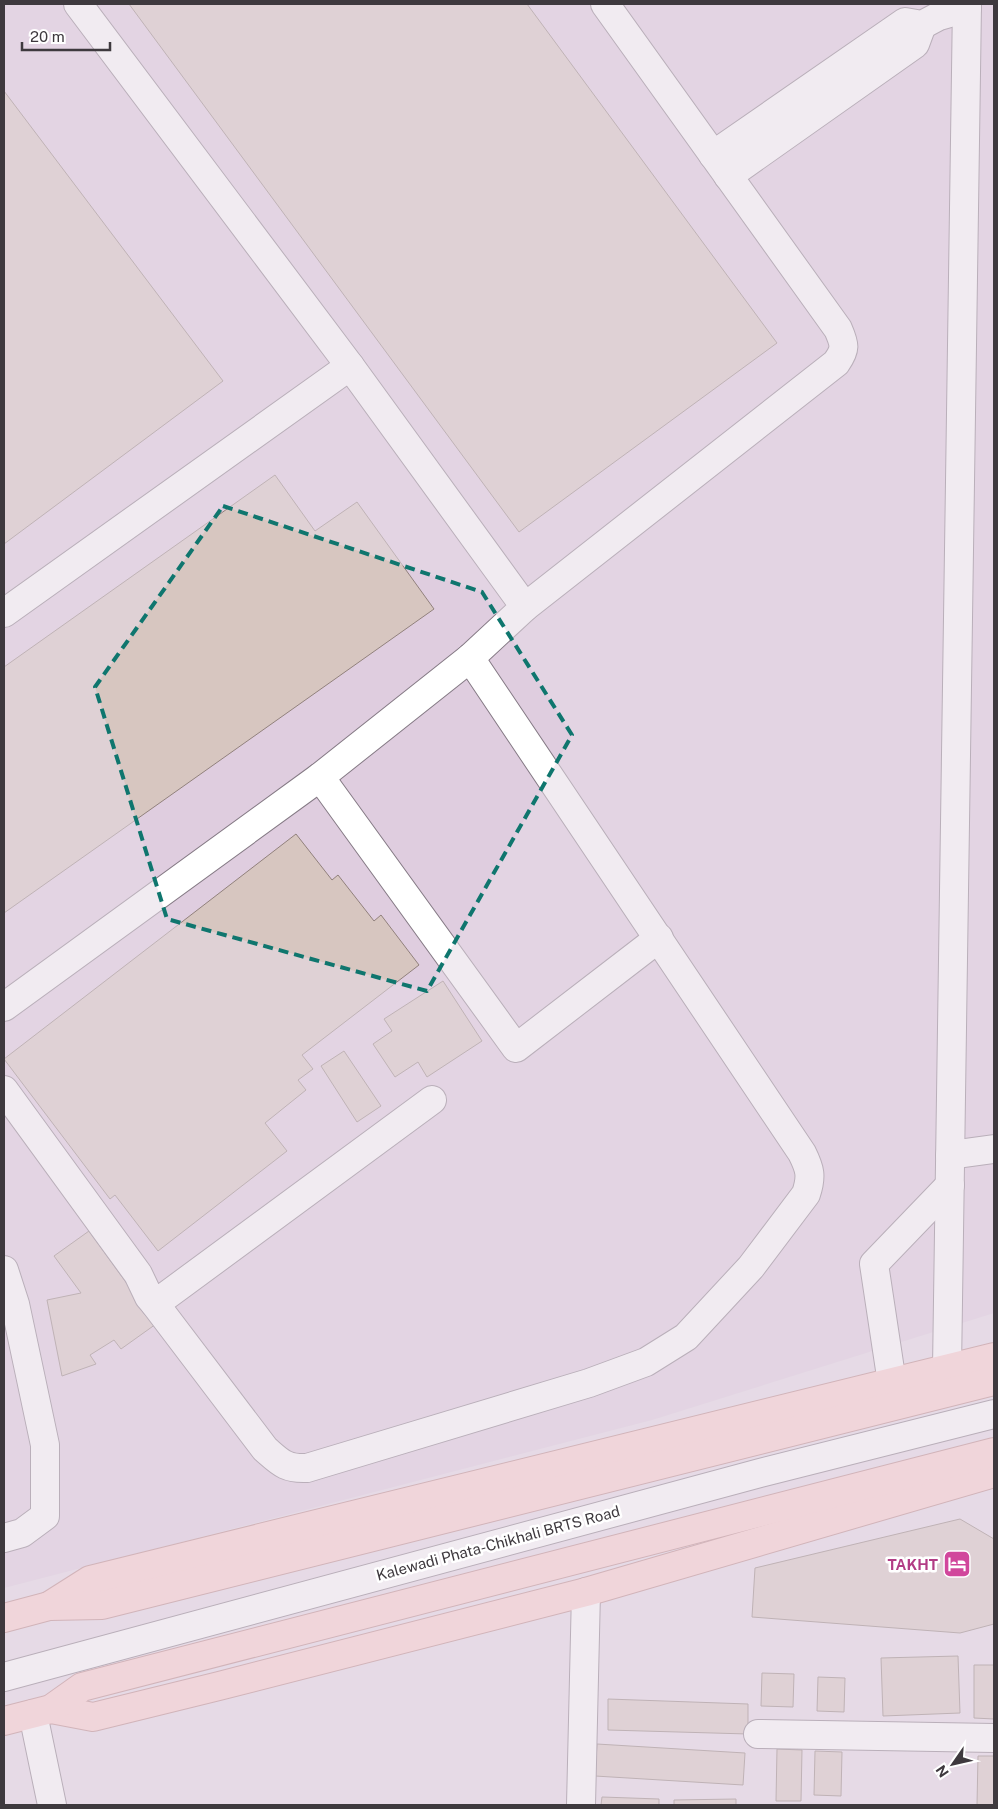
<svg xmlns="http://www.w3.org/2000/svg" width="998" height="1809" viewBox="0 0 998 1809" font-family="'Public Sans',sans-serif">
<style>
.built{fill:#dfcddf}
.building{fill:#d7c6c0;stroke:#91817c}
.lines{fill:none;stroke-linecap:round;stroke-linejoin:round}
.minor-casing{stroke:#857a85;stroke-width:30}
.major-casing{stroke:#b98584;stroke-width:30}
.minor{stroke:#fff;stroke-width:28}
.major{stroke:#fdcecc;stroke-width:28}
.marked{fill:none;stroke:#0f766e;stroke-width:4;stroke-dasharray:10 6;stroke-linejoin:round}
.labels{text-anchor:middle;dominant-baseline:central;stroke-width:5;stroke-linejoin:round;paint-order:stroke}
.street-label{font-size:15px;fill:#3e393e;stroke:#fff}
.hotel-label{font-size:15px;font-weight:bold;fill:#b23c85;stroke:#fff;text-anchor:end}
</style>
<rect width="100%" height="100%" fill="#e6dae6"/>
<polygon class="built" points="4,4 994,4 994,1313 652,1420 4,1588"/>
<g class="building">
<polygon points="129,4 527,4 777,343 519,532"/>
<polygon points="4,91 223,381 4,544"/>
<polygon points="275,475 315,531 357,502 434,609 4,913 4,667"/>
<polygon points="296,834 332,880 338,875 374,921 381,915 419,965 302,1055 313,1069 298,1080 306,1090 265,1123 287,1151 158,1251 115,1195 110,1199 4,1059"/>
<polygon points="443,981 482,1041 427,1077 418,1062 395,1077 373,1044 392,1031 384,1019"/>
<polygon points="344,1051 381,1106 357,1122 321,1066"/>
<polygon points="89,1231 156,1324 121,1349 114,1340 90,1355 96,1364 62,1376 47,1300 81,1293 54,1256"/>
<polygon points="960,1519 994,1539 994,1624 960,1633 752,1617 755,1568"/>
<polygon points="958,1656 960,1713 883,1716 881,1658"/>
<polygon points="974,1665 994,1665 994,1719 974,1718"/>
<polygon points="762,1673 794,1674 793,1707 761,1706"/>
<polygon points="818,1677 845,1678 844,1712 817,1711"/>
<polygon points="608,1699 748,1704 748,1734 608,1730"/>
<polygon points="597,1744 745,1753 743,1785 595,1776"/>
<polygon points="777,1749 802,1750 801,1801 776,1801"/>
<polygon points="815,1751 842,1752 841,1796 814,1795"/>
<polygon points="978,1756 994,1756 994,1805 977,1805"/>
<polygon points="602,1797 659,1799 659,1805 601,1805"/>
<polygon points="736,1799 736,1805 674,1805 674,1800"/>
</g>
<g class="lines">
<g class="minor-casing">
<g id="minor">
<polyline points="713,155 905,22 922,25 939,16 967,8"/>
<polyline points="728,176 915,44 922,25"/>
<path d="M525,607L836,363C846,349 845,345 838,329L605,4"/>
<polyline points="4,613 350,366"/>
<polyline points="320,777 516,1048 659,938"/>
<polyline points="4,1007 320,777 470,658 525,607 350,366 78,4"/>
<polyline points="4,1090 138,1274 149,1297 155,1304 432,1100"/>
<polyline points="950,1155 994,1149"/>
<polyline points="4,1270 15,1304 45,1445 45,1516 22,1533 4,1538"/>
<path d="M155,1304L265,1449C280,1462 285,1469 307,1468L589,1383L646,1362L686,1337L751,1267L806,1194C812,1176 810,1169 802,1153L470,658"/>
<polyline points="947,1369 967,4"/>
<polyline points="892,1383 874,1264 950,1185"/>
<polyline points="4,1677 760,1473 994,1414"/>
<polyline points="33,1714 52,1805"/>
<polyline points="758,1734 994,1738"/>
<polyline points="581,1805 586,1592"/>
</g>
</g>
<g class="major-casing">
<g id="major">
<polyline points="49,1606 90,1580 994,1357"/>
<polyline points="4,1618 49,1606 102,1605 994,1381"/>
<polyline points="51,1709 93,1717 219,1686 586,1592 994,1473"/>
<polyline points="4,1721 51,1709 82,1687 994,1452"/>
</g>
</g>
<use href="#minor" class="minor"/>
<use href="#major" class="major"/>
</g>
<path d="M0 0H998V1809H0ZM223,506L482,592L572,735L427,991L167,919L95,687Z" fill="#e6dae6" fill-opacity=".55" fill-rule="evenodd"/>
<path class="marked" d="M223,506L482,592L572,735L427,991L167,919L95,687Z"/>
<defs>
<g id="hotel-square" transform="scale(1.4375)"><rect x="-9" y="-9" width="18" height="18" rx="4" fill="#d1479c" stroke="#fff"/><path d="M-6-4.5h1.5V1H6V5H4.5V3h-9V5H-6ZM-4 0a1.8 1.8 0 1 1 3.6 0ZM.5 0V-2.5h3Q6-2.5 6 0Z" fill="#fff"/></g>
</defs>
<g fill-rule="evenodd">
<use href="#hotel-square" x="957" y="1564"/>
</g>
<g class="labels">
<g class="street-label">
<text transform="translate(498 1543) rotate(-15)">Kalewadi Phata-Chikhali BRTS Road</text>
</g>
<g class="hotel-label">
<text x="938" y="1564">TAKHT</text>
</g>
</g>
<rect width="998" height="1809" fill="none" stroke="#3e393e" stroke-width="10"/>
<g transform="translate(953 1764) rotate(236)" stroke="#ffffff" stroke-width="4" paint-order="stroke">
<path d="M0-4L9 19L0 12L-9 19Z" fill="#3e393e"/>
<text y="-8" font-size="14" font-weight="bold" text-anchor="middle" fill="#3e393e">N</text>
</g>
<path d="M22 42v8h88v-8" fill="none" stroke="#3e393e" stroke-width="2.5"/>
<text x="30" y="42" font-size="15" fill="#3e393e" stroke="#ffffff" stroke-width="4" paint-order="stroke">20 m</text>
</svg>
